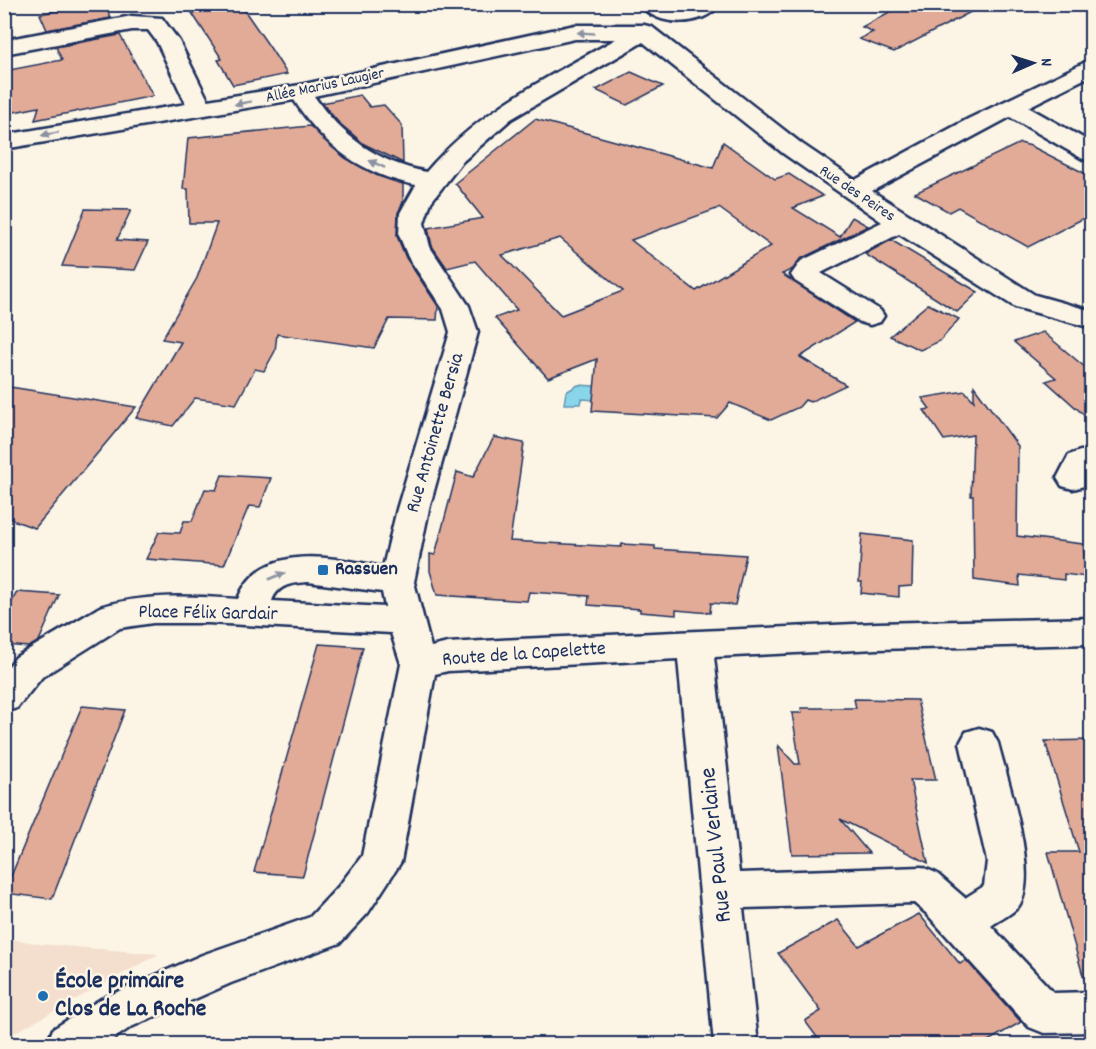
<svg xmlns="http://www.w3.org/2000/svg" width="1096" height="1049" viewBox="0 0 1096 1049" font-family="Dekko,sans-serif">
<style>
.built{fill:#f4dfce}
.water{fill:#89d5e9;stroke:#5d93b1;stroke-width:1.5}
.building{fill:#e2ab97;stroke:#1b2f5e;stroke-width:1.5;fill-rule:evenodd}
.lines{fill:none;stroke-linecap:round;stroke-linejoin:round}
.minor-casing{stroke:#1b2f5e;stroke-width:5}
.minor{fill:#fcf5e5;fill-rule:evenodd}
.oneway{fill:#8c92a2}
.poi-dot{fill:#1f6fb2;stroke:#fcf5e5;stroke-width:2}
.labels{text-anchor:middle;dominant-baseline:central;stroke-width:5;stroke-linejoin:round;paint-order:stroke}
.far-street-label{font-size:16px;fill:#1b2f5e;stroke:#fcf5e5}
.street-label{font-size:20px;fill:#1b2f5e;stroke:#fcf5e5}
.poi-label{font-size:20px;font-weight:bold;fill:#1b2f5e;stroke:#fcf5e5;text-anchor:start}
.near-street-label{font-size:24px;fill:#1b2f5e;stroke:#fcf5e5}
.near-poi-label{font-size:24px;font-weight:bold;fill:#1b2f5e;stroke:#fcf5e5;text-anchor:start}
</style>
<rect width="100%" height="100%" fill="#fcf5e5"/>
<filter id="ink" filterUnits="userSpaceOnUse"><feTurbulence type="fractalNoise" baseFrequency=".0167" numOctaves="2"/><feDisplacementMap in="SourceGraphic" scale="12" xChannelSelector="R" yChannelSelector="G"/><feConvolveMatrix kernelMatrix="1 2 1 2 8 2 1 2 1" color-interpolation-filters="sRGB"/></filter>
<g filter="url(#ink)">
<polygon class="built" points="5,938 41,944 159,954 5,1038"/>
<polygon class="water" points="578,385 609,387 608,401 582,399 581,404 564,404 566,392"/>
<g class="building">
<polygon points="92,4 104,4 111,18 47,30 40,14"/>
<polygon points="240,4 271,49 287,74 233,85 218,60 222,59 192,13"/>
<polygon points="904,4 986,4 894,52 859,39 873,32 862,27"/>
<polygon points="120,35 153,96 35,120 39,107 4,114 4,71 62,60 56,47"/>
<polygon points="631,72 663,86 627,105 596,90"/>
<polygon points="360,95 370,107 384,105 402,125 403,163 364,144 338,122 322,103"/>
<path d="M535,119L713,168L723,142L775,179L789,174L823,196L793,208L840,237L852,217L868,226L800,259L793,269L782,274L855,322L800,357L846,385L810,402L805,400L799,407L771,420L730,403L717,418L592,411L597,359L548,378L495,318L517,310L475,261L447,268L432,246L428,228L483,218L455,183ZM719,208L771,246L696,291L631,240ZM560,238L623,291L561,315L502,255Z"/>
<polygon points="310,126 345,158 378,176 403,184 403,202 398,213 397,236 406,258 438,306 437,320 389,319 374,348 277,334 275,351 264,371 255,369 236,404 195,398 173,426 136,418 181,342 162,339 197,278 217,223 189,223 188,189 183,189 188,138"/>
<polygon points="1020,143 1031,146 1092,177 1092,214 1028,247 958,207 949,212 915,193"/>
<polygon points="85,209 131,210 117,240 148,242 135,270 62,266"/>
<polygon points="891,240 956,279 978,292 957,312 865,254"/>
<polygon points="928,304 959,319 940,341 920,350 890,336"/>
<polygon points="1043,332 1086,368 1092,367 1092,422 1046,381 1056,378 1014,342"/>
<polygon points="4,386 136,407 35,528 4,517"/>
<polygon points="974,386 1018,446 1017,536 1083,544 1086,577 1064,574 1064,580 1019,575 1020,586 974,580 973,496 971,496 973,435 944,440 924,410 930,409 922,398 965,391 974,401"/>
<polygon points="494,437 524,443 510,541 621,547 622,544 655,546 655,549 746,555 735,605 711,603 710,613 676,610 676,615 640,612 640,609 588,605 589,596 529,592 527,601 437,595 430,571 430,554 435,555 457,472 473,477"/>
<polygon points="222,475 271,478 260,507 249,506 224,565 146,559 159,532 180,533 184,521 192,521 205,489 216,490"/>
<polygon points="862,534 913,540 912,586 899,587 899,597 861,593 862,582 859,582"/>
<polygon points="17,592 59,595 39,641 29,647 4,645 4,617"/>
<polygon points="319,644 363,647 303,876 254,872"/>
<polygon points="854,699 917,700 936,780 910,780 928,863 840,819 869,853 792,854 778,745 795,764 800,764 792,713 802,713 801,708 856,708"/>
<polygon points="82,706 125,710 52,899 4,893"/>
<polygon points="1092,740 1092,978 1084,979 1048,852 1079,852 1045,741"/>
<polygon points="919,914 960,964 966,960 1021,1022 983,1044 822,1044 805,1021 821,1011 778,953 838,920 859,946"/>
</g>
<g class="lines">
<g class="minor-casing">
<g id="minor">
<path d="M640,4C655,4 668,8 683,8C694,9 707,4 720,4C705,27 656,28 640,4Z"/>
<path d="M132,16L162,18L179,41L208,100L300,85L575,25H644L652,27L802,144L855,180L968,119L1092,59V75L1028,107L1092,143V161L1083,159L1010,117L872,191L1035,295L1092,311V328L1015,307L899,234L821,273L880,310L884,316L880,322L870,325L860,322L795,281L791,275L801,261L882,222L784,154L643,42L511,119L462,162L431,202L424,223L430,247L469,306L478,332L429,509L414,582L431,647L448,643L519,639L877,623L1092,618V644L877,649L714,657L739,873L922,867L936,873L965,898L984,886L987,861L960,743L966,732L979,728L992,732L998,743C1007,779 1041,877 1018,907C1012,914 999,920 991,926L1054,993L1092,992V1032L1044,1033L1029,1027L926,913L914,903L743,908L758,1044H714L678,659L448,671L435,674L401,862L368,913L340,943L231,983L131,1027L106,1044H47L53,1029L101,999L202,955L310,917L338,887L362,856L401,664L391,633L208,623H153L120,628L42,677L17,708L4,712V672L16,657L100,607C144,593 192,596 238,599C261,540 335,558 383,567L397,509L450,332L443,309L408,257L399,235L400,213L416,185C363,175 323,146 294,100L4,149V135L186,104L157,42L148,30H132L4,54V40ZM575,39H616C547,78 479,110 426,172C379,163 341,136 314,96ZM308,582L382,592L385,607L272,601C278,584 293,583 308,582Z"/>
<polygon points="1080,451 1092,451 1092,472 1084,486 1073,489 1062,486 1057,478 1069,455"/>
</g>
</g>
<use href="#minor" class="minor"/>
</g>
<defs><path id="oneway-solid" d="M-6-.8H1V-3.2L6.5 0L1 3.2V.8H-6Z" transform="scale(1.5)"/></defs>
<g class="oneway">
<use href="#oneway-solid" transform="translate(586 33) rotate(-177)"/>
<use href="#oneway-solid" transform="translate(243 103) rotate(170)"/>
<use href="#oneway-solid" transform="translate(50 134) rotate(170)"/>
<use href="#oneway-solid" transform="translate(377 164) rotate(-155)"/>
<use href="#oneway-solid" transform="translate(277 576) rotate(-22)"/>
</g>
</g>
<g class="poi-dot">
<rect x="317" y="564" width="12" height="12" rx="3"/>
<circle cx="43" cy="996" r="6"/>
</g>
<g class="labels">
<g class="far-street-label">
<text transform="translate(325 86) rotate(-12)">Allée Marius Laugier</text>
<text transform="translate(857 194) rotate(34)">Rue des Peires</text>
</g>
<g class="street-label">
<text transform="translate(436 433) rotate(-74)">Rue Antoinette Bersia</text>
<text transform="translate(208 614) rotate(1)">Place Félix Gardair</text>
<text transform="translate(524 655) rotate(-4)">Route de la Capelette</text>
</g>
<g class="poi-label">
<text x="335" y="570">Rassuen</text>
</g>
<g class="near-street-label">
<text transform="translate(717 845) rotate(-96)">Rue Paul Verlaine</text>
</g>
<g class="near-poi-label">
<text x="55" y="982">École primaire<tspan x="55" dy="28">Clos de La Roche</tspan></text>
</g>
</g>
<rect width="1096" height="1049" fill="none" stroke="#fcf5e5" stroke-width="24"/>
<rect x="12" y="12" width="1072" height="1025" fill="none" stroke="#1b2f5e" stroke-width="2" filter="url(#ink)"/>
<g transform="translate(1033 63) rotate(87)" stroke="#fcf5e5" stroke-width="4.5" paint-order="stroke">
<path d="M0-4.5L10 22L0 15L-10 22Z" fill="#1b2f5e"/>
<text y="-9" font-size="16" font-weight="bold" text-anchor="middle" fill="#1b2f5e">N</text>
</g>
</svg>
